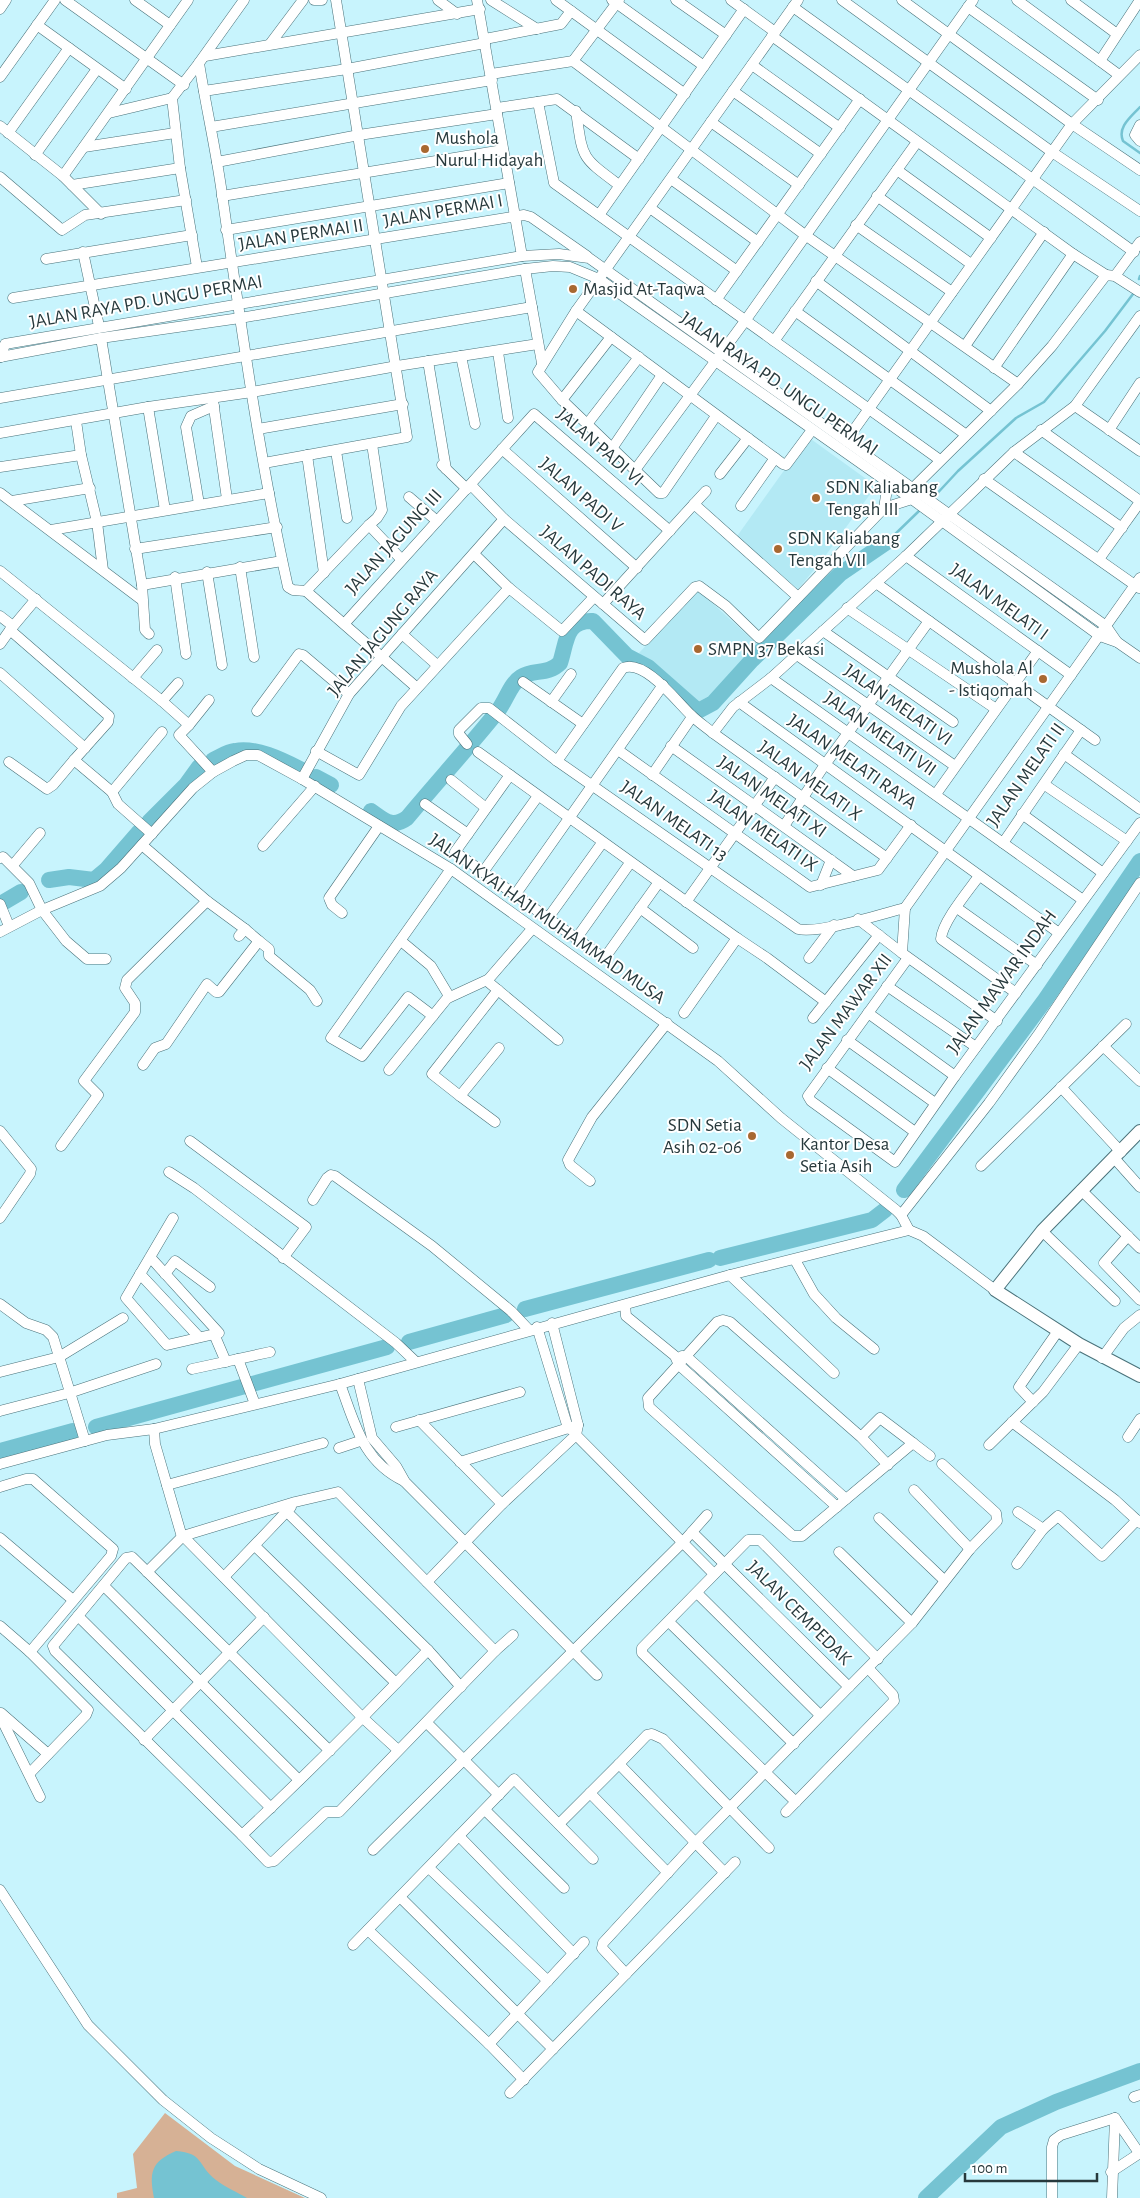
<svg xmlns="http://www.w3.org/2000/svg" width="1140" height="2198" viewBox="0 0 1140 2198" font-family="'Alegreya Sans',sans-serif">
<style>
.built{fill:#b3e9f4}
.green{fill:#d6b195}
.water{fill:#75c3d2}
.lines{fill:none;stroke-linecap:round;stroke-linejoin:round}
.stream{stroke:#75c3d2;stroke-width:2.5}
.river{stroke:#75c3d2;stroke-width:16}
.minor-casing{stroke:#4a727a;stroke-width:11}
.major-casing{stroke:#4a727a;stroke-width:14}
.minor{stroke:#fff;stroke-width:10}
.major{stroke:#fff;stroke-width:12}
.poi-dot{fill:#a86831;stroke:#fff;stroke-width:2}
.labels{text-anchor:middle;dominant-baseline:central;stroke-width:4;stroke-linejoin:round;paint-order:stroke}
.poi-label{font-size:19px;fill:#27393c;stroke:#fff;text-anchor:start}
.street-label{font-size:19px;fill:#27393c;stroke:#fff}
</style>
<rect width="100%" height="100%" fill="#c8f4fd"/>
<g class="built">
<polygon points="808,437 876,486 823,559 798,589 735,539"/>
<polygon points="698,590 757,644 711,695 696,703 639,653"/>
</g>
<polygon class="green" points="165,2113 235,2166 305,2198 117,2198 117,2193 137,2188 133,2154"/>
<path class="water" d="M176,2151C204,2153 197,2165 216,2180C225,2187 237,2192 247,2198H154C149,2172 151,2162 176,2151Z"/>
<g class="lines">
<g class="stream">
<path d="M1140,107C1131,117 1117,127 1123,141L1140,153"/>
<polyline points="1139,279 1140,276"/>
<polyline points="932,499 958,471 1016,418 1044,402 1105,331 1133,294"/>
<polyline points="887,542 920,510"/>
</g>
<g class="river">
<path d="M213,760C220,757 227,752 235,751C257,747 282,760 302,770"/>
<polyline points="316,777 331,785"/>
<path d="M371,811C384,820 392,829 407,818C437,782 468,748 497,712C506,701 510,684 521,677C533,669 548,675 560,663C567,642 565,620 593,621L627,656L648,667L698,711L713,703L752,660L840,574L887,542"/>
<polyline points="149,822 186,785 199,767"/>
<polyline points="49,880 69,877 94,880 106,870 139,832"/>
<polyline points="4,902 21,892"/>
<polyline points="904,1190 1045,1000 1140,861"/>
<polyline points="720,1258 872,1220 885,1210"/>
<polyline points="525,1309 709,1260"/>
<polyline points="409,1342 506,1315"/>
<polyline points="96,1427 387,1347"/>
<polyline points="0,1451 73,1431"/>
<polyline points="926,2198 1001,2127 1056,2102 1140,2071"/>
</g>
<g class="minor-casing">
<g id="minor">
<polyline points="65,0 184,85"/>
<polyline points="135,0 170,25"/>
<path d="M244,0L199,63C206,107 216,150 222,194C241,325 259,457 288,587L293,590L306,591"/>
<polyline points="314,0 322,0"/>
<polyline points="438,0 457,14"/>
<polyline points="477,0 522,256"/>
<polyline points="491,0 537,29"/>
<polyline points="556,0 685,94"/>
<polyline points="612,0 704,66"/>
<polyline points="676,0 726,35"/>
<polyline points="731,0 775,32"/>
<polyline points="842,0 1052,152 1140,211"/>
<polyline points="902,0 1072,124 1140,170"/>
<polyline points="1017,0 1119,75"/>
<polyline points="1071,0 1117,34"/>
<polyline points="793,7 1134,252"/>
<polyline points="968,7 1098,100"/>
<polyline points="0,9 6,0"/>
<polyline points="37,25 126,89"/>
<polyline points="772,36 1073,254 1106,275"/>
<polyline points="485,39 561,24 571,11"/>
<polyline points="270,44 303,0"/>
<polyline points="205,56 480,9"/>
<polyline points="573,61 619,0"/>
<polyline points="1100,61 1140,0"/>
<polyline points="752,65 840,128"/>
<polyline points="491,74 573,61 805,235 1018,384"/>
<polyline points="0,77 55,0"/>
<polyline points="204,91 347,69 485,43"/>
<polyline points="733,91 821,154"/>
<polyline points="538,102 554,183 940,460"/>
<polyline points="497,108 557,99 639,159"/>
<path d="M576,111C583,159 580,156 619,185"/>
<polyline points="109,113 172,98"/>
<polyline points="711,122 799,185"/>
<polyline points="1140,125 1135,135 1140,141"/>
<polyline points="0,126 63,176 101,214"/>
<polyline points="211,127 492,80"/>
<polyline points="8,133 69,48"/>
<polyline points="84,147 175,133"/>
<polyline points="35,155 97,69"/>
<polyline points="217,162 359,135 497,114"/>
<polyline points="897,170 991,238"/>
<polyline points="63,176 188,0"/>
<polyline points="0,177 62,230 85,215 186,200"/>
<polyline points="671,179 758,242"/>
<polyline points="72,185 180,168"/>
<polyline points="222,196 503,150"/>
<polyline points="877,196 971,264"/>
<polyline points="650,208 737,271"/>
<polyline points="599,215 744,9"/>
<polyline points="856,225 952,292"/>
<polyline points="226,230 509,183"/>
<polyline points="83,252 99,326"/>
<polyline points="46,259 192,235"/>
<polyline points="197,267 180,168 172,98 199,63"/>
<polyline points="525,269 542,363"/>
<polyline points="1115,276 1140,242"/>
<polyline points="816,281 991,411"/>
<polyline points="13,298 524,215 531,217 587,256"/>
<polyline points="716,300 860,99"/>
<polyline points="576,311 783,464 786,465 812,430"/>
<polyline points="795,311 965,434"/>
<polyline points="101,338 142,585 145,630 149,634"/>
<polyline points="774,341 917,142"/>
<polyline points="965,346 1044,232"/>
<polyline points="498,352 508,418"/>
<polyline points="461,356 475,424"/>
<polyline points="0,357 101,338 240,318 525,269 553,266 570,267 599,279 913,500 1100,636 1117,642 1140,658"/>
<polyline points="1,357 5,344 522,256 559,254 589,258 1106,626 1117,642"/>
<polyline points="428,361 446,469"/>
<polyline points="994,368 1073,254"/>
<polyline points="0,398 532,307"/>
<polyline points="562,400 611,337"/>
<polyline points="213,401 227,499"/>
<polyline points="1075,406 1140,451"/>
<polyline points="148,407 165,510"/>
<polyline points="716,416 663,493 659,493 562,400 538,372 576,311 798,0"/>
<polyline points="76,421 81,455"/>
<polyline points="588,423 639,357"/>
<polyline points="258,429 403,404"/>
<polyline points="1041,430 1140,501"/>
<polyline points="1109,430 1140,383"/>
<polyline points="0,433 148,407 252,392 397,366 538,344"/>
<polyline points="846,441 1072,124 1140,55"/>
<polyline points="613,447 662,375"/>
<polyline points="502,449 637,568"/>
<polyline points="336,451 347,518"/>
<polyline points="1014,452 1122,528"/>
<polyline points="307,455 324,573"/>
<polyline points="264,463 407,437 336,0"/>
<polyline points="442,465 467,489"/>
<polyline points="0,467 81,455 97,522"/>
<polyline points="635,470 745,321 973,0"/>
<polyline points="720,474 748,438"/>
<polyline points="984,479 1139,588"/>
<polyline points="471,485 504,519 645,640 695,587 699,586 726,606 759,638 884,508 915,498"/>
<polyline points="0,493 142,600"/>
<polyline points="908,493 1018,384 1052,346 1106,275 1115,276 1140,292"/>
<polyline points="409,497 437,521"/>
<polyline points="12,501 90,488"/>
<polyline points="199,504 186,427 191,416 214,406"/>
<polyline points="694,504 706,491"/>
<polyline points="741,506 775,458"/>
<polyline points="884,508 888,483"/>
<polyline points="97,522 103,570"/>
<polyline points="369,525 377,518 382,510 372,444"/>
<polyline points="51,530 269,493"/>
<polyline points="135,549 277,527"/>
<polyline points="474,554 509,588"/>
<polyline points="906,556 1071,675"/>
<polyline points="1099,559 1140,502"/>
<polyline points="240,567 254,657"/>
<polyline points="0,571 162,701 189,725 209,700"/>
<polyline points="207,572 222,665"/>
<polyline points="175,577 186,654"/>
<polyline points="142,585 282,561"/>
<polyline points="306,591 416,687"/>
<polyline points="306,591 369,525 401,559"/>
<polyline points="36,599 10,630 109,716 108,722 74,760 112,792 118,804 152,834"/>
<polyline points="603,604 694,504 798,597"/>
<polyline points="847,608 996,709"/>
<polyline points="0,616 13,626"/>
<polyline points="345,623 534,414 670,531"/>
<polyline points="823,631 953,722"/>
<polyline points="402,634 437,665"/>
<polyline points="0,644 10,630"/>
<polyline points="797,655 955,766"/>
<polyline points="0,673 85,748"/>
<polyline points="133,678 157,650"/>
<polyline points="771,678 1003,843 1081,730 876,583"/>
<polyline points="523,682 583,724"/>
<polyline points="162,701 178,683"/>
<polyline points="551,702 571,674"/>
<polyline points="739,702 1059,933"/>
<polyline points="257,711 299,654 303,655 349,694"/>
<polyline points="189,725 179,735 213,772"/>
<polyline points="1081,730 1095,740"/>
<polyline points="713,733 733,707 771,678 906,556 1014,452 1075,406 1140,316"/>
<path d="M467,744L459,734V730L481,708H489L557,761L798,929C819,934 881,914 905,908"/>
<polyline points="671,746 853,876"/>
<polyline points="618,750 810,887 878,870 911,825"/>
<polyline points="316,751 359,775 401,706 509,588 562,631 594,597"/>
<polyline points="478,752 737,938 684,1013"/>
<polyline points="1064,754 1140,809"/>
<path d="M557,761L623,668C645,659 677,702 691,715C698,722 706,727 713,733L887,858"/>
<polyline points="9,762 47,789 53,785 74,760"/>
<polyline points="510,775 455,852 601,956 606,956 659,882"/>
<polyline points="652,775 692,717"/>
<polyline points="302,779 349,694 504,519"/>
<polyline points="451,780 486,808"/>
<polyline points="1045,785 1127,841"/>
<polyline points="112,792 162,732"/>
<polyline points="936,794 1038,651"/>
<polyline points="425,804 468,834"/>
<polyline points="1022,814 1103,873"/>
<polyline points="784,826 824,766 929,621"/>
<polyline points="1003,843 1083,900"/>
<polyline points="142,845 207,901 245,929 239,936"/>
<polyline points="263,846 315,786"/>
<polyline points="0,858 3,857 29,883 42,910 66,941 87,959 106,959"/>
<polyline points="13,865 40,833"/>
<polyline points="483,872 538,796"/>
<path d="M979,876C969,890 942,922 941,939L1016,993"/>
<polyline points="821,885 831,860"/>
<polyline points="515,895 663,685"/>
<polyline points="686,902 775,777"/>
<polyline points="0,904 9,926"/>
<polyline points="640,908 693,948"/>
<polyline points="905,908 1140,578"/>
<polyline points="905,908 902,953 997,1021"/>
<polyline points="957,908 1037,965"/>
<polyline points="342,913 332,905 329,898 379,826"/>
<polyline points="548,918 602,843"/>
<polyline points="858,919 902,953"/>
<polyline points="532,929 487,981 558,1040"/>
<polyline points="0,932 42,910 100,886 121,868 193,788 213,772 233,761 246,755 258,755 302,779 451,869 718,1061 781,1118 896,1210 901,1215 909,1230"/>
<polyline points="737,938 767,958 826,1002"/>
<polyline points="576,939 630,863"/>
<polyline points="259,941 269,949 269,956 310,990 317,1001"/>
<polyline points="809,958 834,925"/>
<polyline points="908,958 808,1096 811,1101 895,1162 955,1076 1140,823"/>
<polyline points="887,986 976,1047"/>
<polyline points="498,990 432,1074 460,1096 499,1048"/>
<polyline points="448,998 487,980"/>
<polyline points="868,1013 955,1076"/>
<polyline points="433,1016 408,997 362,1056 331,1038 451,869"/>
<polyline points="813,1018 879,935"/>
<polyline points="847,1040 935,1103"/>
<polyline points="1103,1046 1140,1081"/>
<polyline points="143,1065 155,1048 166,1044 207,984 216,992 219,992 255,946 259,941 245,929"/>
<polyline points="827,1068 915,1132"/>
<polyline points="389,1070 449,996 431,966 401,941"/>
<polyline points="1061,1087 1121,1152"/>
<polyline points="460,1096 495,1122"/>
<polyline points="0,1131 31,1169 30,1174 0,1218"/>
<polyline points="190,1141 306,1227 283,1258"/>
<polyline points="61,1146 98,1095 84,1081 135,1012 135,1003 125,988 127,980 207,901"/>
<polyline points="1115,1159 1140,1187"/>
<polyline points="981,1166 1126,1024"/>
<polyline points="169,1172 194,1188 396,1343 416,1362"/>
<polyline points="590,1181 570,1165 568,1160 592,1117 667,1023"/>
<polyline points="1081,1190 1140,1248"/>
<polyline points="313,1200 327,1178 331,1175 335,1176 432,1246 511,1311 529,1330"/>
<polyline points="901,1215 989,1103 1038,1035 1140,883"/>
<polyline points="1042,1231 1115,1301"/>
<polyline points="1128,1236 1104,1263 1140,1300"/>
<polyline points="150,1257 219,1333 167,1345 126,1298 173,1218"/>
<polyline points="795,1260 814,1294 836,1318 874,1349"/>
<polyline points="140,1274 199,1337"/>
<polyline points="165,1274 175,1261 210,1287"/>
<polyline points="730,1275 834,1373"/>
<polyline points="0,1304 26,1323 46,1330 53,1337 85,1441"/>
<polyline points="625,1305 626,1316 675,1356 679,1365 837,1507"/>
<polyline points="552,1323 578,1425 576,1435 714,1574"/>
<polyline points="537,1327 568,1428 574,1431"/>
<polyline points="214,1334 226,1362"/>
<polyline points="682,1356 687,1357 846,1499"/>
<polyline points="1102,1358 1124,1328 1140,1315"/>
<polyline points="238,1359 255,1404"/>
<polyline points="192,1369 270,1352"/>
<polyline points="0,1372 59,1357 123,1318"/>
<polyline points="358,1379 372,1438 396,1466 405,1482 597,1675"/>
<path d="M340,1384C355,1423 362,1461 404,1481"/>
<polyline points="1033,1402 1019,1387 1058,1331"/>
<polyline points="0,1411 69,1393 156,1364"/>
<polyline points="419,1420 502,1504"/>
<polyline points="1012,1422 1115,1500 1140,1523"/>
<polyline points="396,1427 520,1392"/>
<polyline points="154,1429 155,1444 182,1537"/>
<polyline points="861,1437 880,1418 913,1443 802,1536 793,1536 649,1407 648,1398 717,1322 723,1320 730,1322 861,1437 888,1465"/>
<polyline points="1128,1437 1140,1419"/>
<polyline points="913,1443 930,1456"/>
<polyline points="989,1445 1043,1392 1079,1344"/>
<polyline points="339,1448 360,1441"/>
<polyline points="460,1462 578,1425"/>
<polyline points="0,1464 107,1435 154,1429 340,1384 730,1275 909,1230 923,1236 995,1290"/>
<polyline points="167,1485 323,1443"/>
<polyline points="0,1487 26,1479 33,1479 113,1549 111,1556 30,1652"/>
<polyline points="914,1490 970,1549"/>
<polyline points="287,1512 428,1650 461,1687"/>
<polyline points="1018,1512 1043,1529 1058,1516 1102,1556 1137,1520"/>
<polyline points="879,1518 944,1580"/>
<polyline points="692,1532 849,1687"/>
<polyline points="183,1536 363,1718 398,1750"/>
<polyline points="0,1538 73,1600"/>
<polyline points="255,1546 396,1683"/>
<polyline points="839,1552 912,1623"/>
<polyline points="1017,1564 1043,1529"/>
<polyline points="147,1572 183,1536 295,1502 338,1492 495,1651 339,1812 326,1812 274,1861 268,1862 242,1835"/>
<polyline points="224,1577 291,1507"/>
<polyline points="427,1582 502,1504 576,1435"/>
<polyline points="104,1586 299,1780"/>
<polyline points="697,1593 820,1715"/>
<polyline points="78,1616 271,1808"/>
<polyline points="669,1622 794,1744"/>
<polyline points="0,1626 30,1652 88,1710 86,1715 30,1773"/>
<polyline points="495,1651 513,1635"/>
<polyline points="1,1713 48,1754"/>
<polyline points="0,1716 40,1797"/>
<polyline points="427,1723 499,1795"/>
<polyline points="144,1740 264,1617"/>
<path d="M330,1751L132,1557L126,1558L53,1646L55,1651L242,1835C306,1775 368,1713 428,1650"/>
<polyline points="619,1764 647,1735 652,1734 663,1739 769,1848"/>
<polyline points="590,1793 668,1873"/>
<polyline points="796,1802 642,1653 642,1648 748,1540 760,1540 878,1659"/>
<polyline points="485,1810 564,1888"/>
<polyline points="786,1812 894,1701 893,1695 869,1669"/>
<polyline points="559,1824 619,1764 725,1873"/>
<polyline points="459,1836 574,1954"/>
<polyline points="373,1850 683,1542 707,1515"/>
<polyline points="429,1868 548,1981"/>
<polyline points="0,1890 88,2025 163,2100 211,2138 259,2169 321,2198"/>
<polyline points="400,1897 553,2049"/>
<polyline points="368,1930 489,2044 524,2080"/>
<polyline points="353,1945 514,1779 593,1859"/>
<polyline points="626,1974 602,1948 603,1943 695,1843 912,1623 970,1549 997,1521 996,1513 942,1464"/>
<polyline points="489,2044 584,1942"/>
<polyline points="510,2093 735,1862"/>
<polyline points="1134,2097 1140,2095"/>
<polyline points="1111,2172 1140,2153"/>
<polyline points="1052,2198 1052,2147 1054,2140 1061,2135 1115,2118 1139,2153"/>
<polyline points="1112,2198 1115,2118"/>
</g>
</g>
<g class="major-casing">
<polyline id="major" points="1140,1131 1042,1231 995,1290 1079,1344 1140,1376"/>
</g>
<use href="#minor" class="minor"/>
<use href="#major" class="major"/>
</g>
<g class="poi-dot">
<circle cx="425" cy="149" r="5"/>
<circle cx="573" cy="289" r="5"/>
<circle cx="816" cy="498" r="5"/>
<circle cx="778" cy="549" r="5"/>
<circle cx="698" cy="649" r="5"/>
<circle cx="1043" cy="679" r="5"/>
<circle cx="752" cy="1136" r="5"/>
<circle cx="790" cy="1155" r="5"/>
</g>
<g class="labels">
<g class="poi-label">
<text x="435" y="138">Mushola<tspan x="435" dy="22">Nurul Hidayah</tspan></text>
<text x="583" y="289">Masjid At-Taqwa</text>
<text x="826" y="487">SDN Kaliabang<tspan x="826" dy="22">Tengah III</tspan></text>
<text x="788" y="538">SDN Kaliabang<tspan x="788" dy="22">Tengah VII</tspan></text>
<text x="708" y="649">SMPN 37 Bekasi</text>
<text x="1033" y="668" text-anchor="end">Mushola Al<tspan x="1033" dy="22">- Istiqomah</tspan></text>
<text x="742" y="1125" text-anchor="end">SDN Setia<tspan x="742" dy="22">Asih 02-06</tspan></text>
<text x="800" y="1144">Kantor Desa<tspan x="800" dy="22">Setia Asih</tspan></text>
</g>
<g class="street-label">
<text transform="translate(443 211) rotate(-10)">JALAN PERMAI I</text>
<text transform="translate(301 235) rotate(-9)">JALAN PERMAI II</text>
<text transform="translate(146 302) rotate(-10)">JALAN RAYA PD. UNGU PERMAI</text>
<text transform="translate(779 384) rotate(35)">JALAN RAYA PD. UNGU PERMAI</text>
<text transform="translate(600 447) rotate(41)">JALAN PADI VI</text>
<text transform="translate(581 495) rotate(41)">JALAN PADI V</text>
<text transform="translate(394 542) rotate(-48)">JALAN JAGUNG III</text>
<text transform="translate(593 573) rotate(41)">JALAN PADI RAYA</text>
<text transform="translate(999 602) rotate(36)">JALAN MELATI I</text>
<text transform="translate(383 633) rotate(-50)">JALAN JAGUNG RAYA</text>
<text transform="translate(898 705) rotate(35)">JALAN MELATI VI</text>
<text transform="translate(880 734) rotate(35)">JALAN MELATI VII</text>
<text transform="translate(852 762) rotate(35)">JALAN MELATI RAYA</text>
<text transform="translate(1026 775) rotate(-55)">JALAN MELATI II</text>
<text transform="translate(810 781) rotate(36)">JALAN MELATI X</text>
<text transform="translate(772 797) rotate(35)">JALAN MELATI XI</text>
<text transform="translate(674 821) rotate(35)">JALAN MELATI 13</text>
<text transform="translate(763 831) rotate(35)">JALAN MELATI IX</text>
<text transform="translate(547 919) rotate(35)">JALAN KYAI HAJI MUHAMMAD MUSA</text>
<text transform="translate(1002 982) rotate(-54)">JALAN MAWAR INDAH</text>
<text transform="translate(846 1012) rotate(-53)">JALAN MAWAR XII</text>
<text transform="translate(799 1613) rotate(45)">JALAN CEMPEDAK</text>
</g>
</g>
<path d="M965 2173v8h132v-8" fill="none" stroke="#27393c" stroke-width="2.5"/>
<text x="972" y="2173" font-size="15" fill="#27393c" stroke="#ffffff" stroke-width="4" paint-order="stroke">100 m</text>
</svg>
